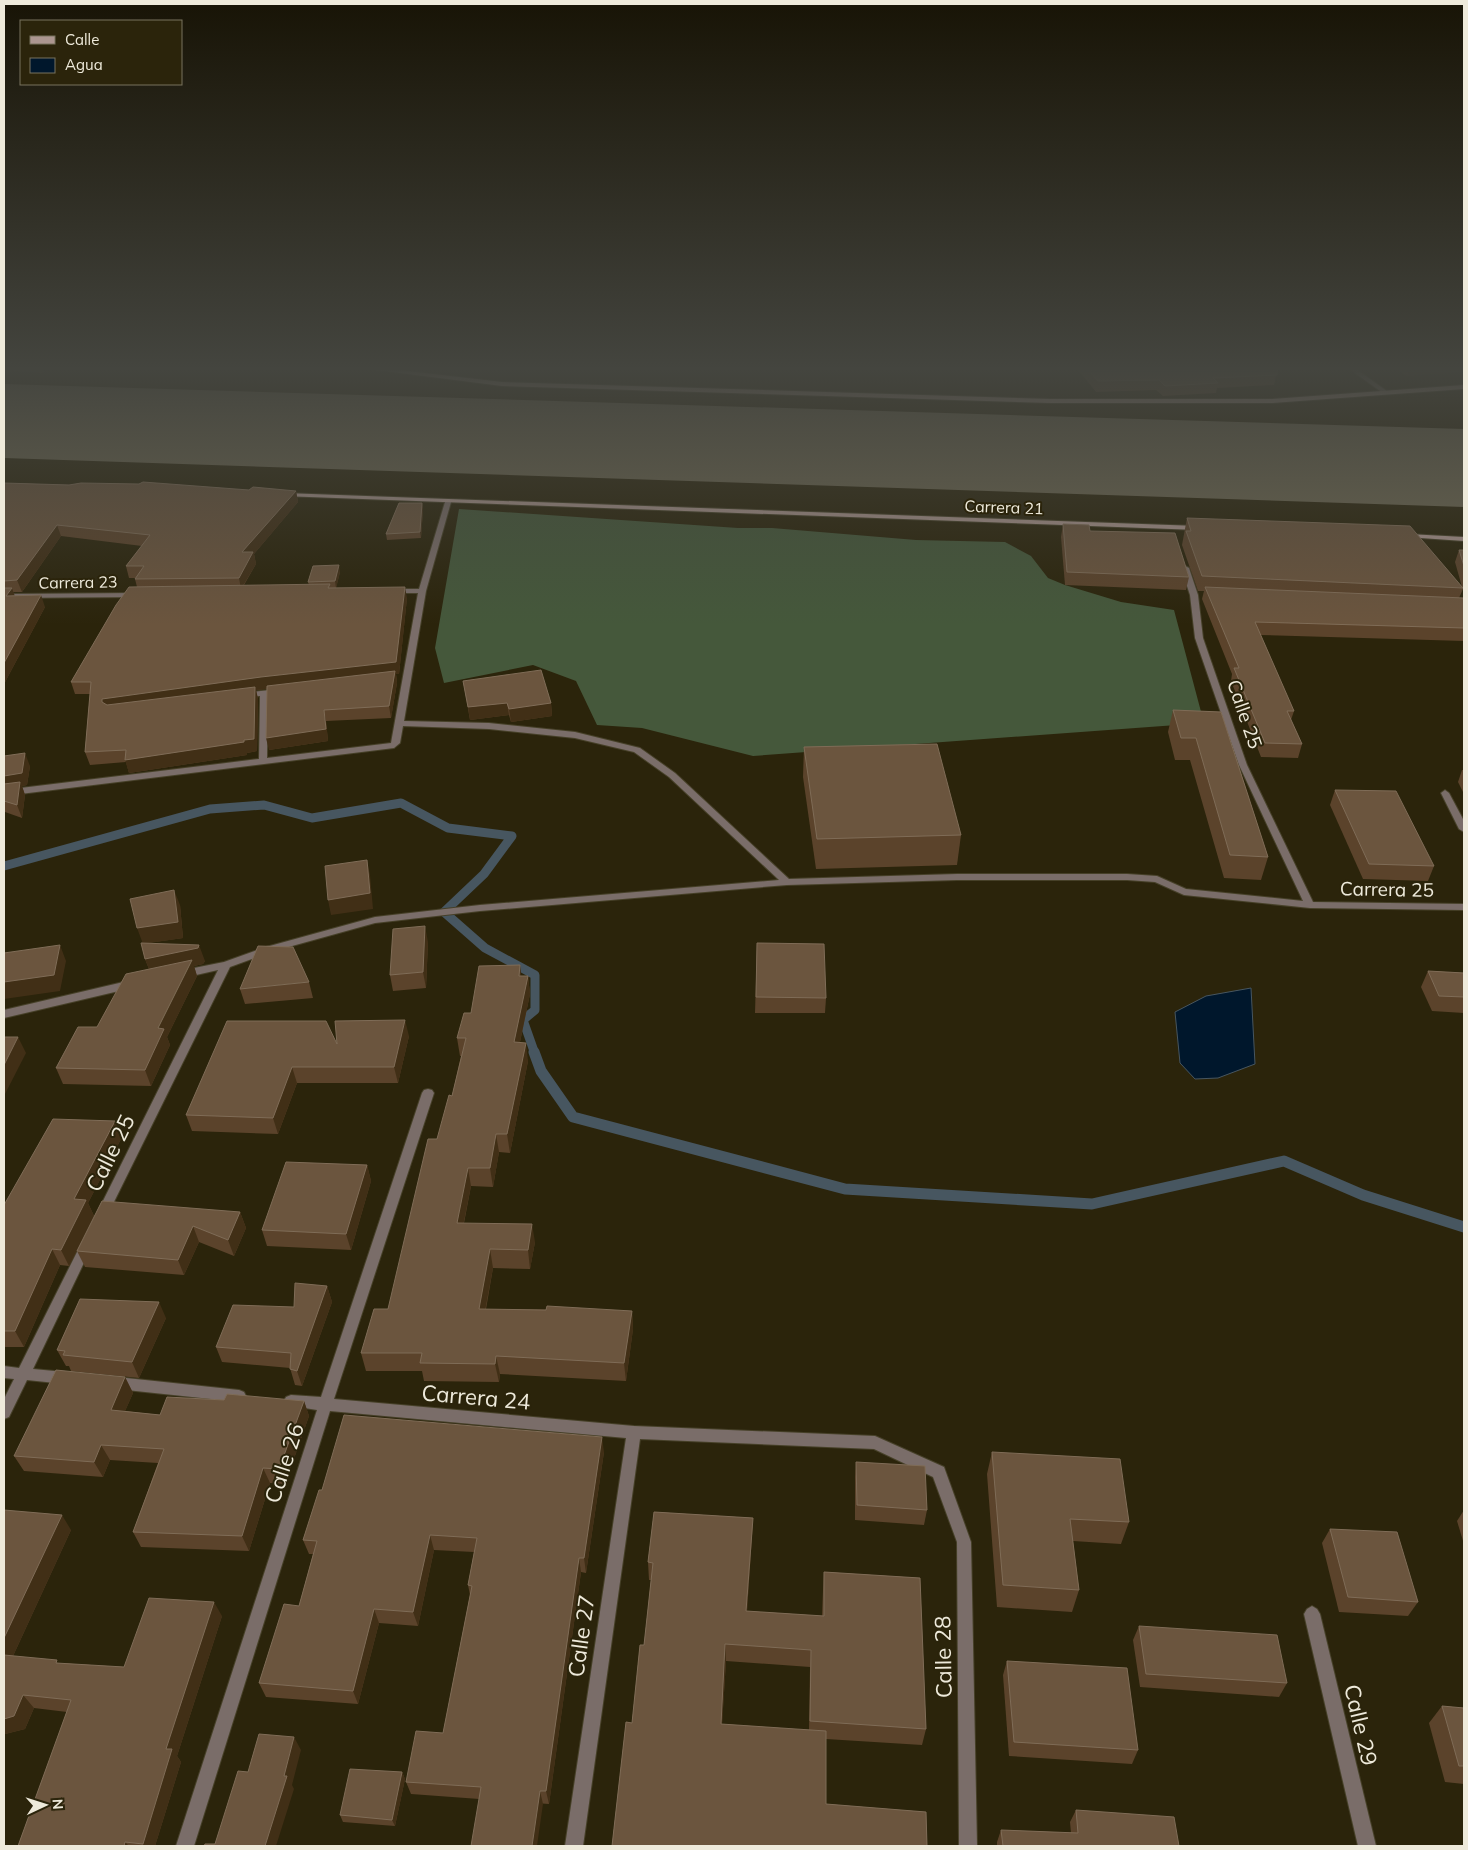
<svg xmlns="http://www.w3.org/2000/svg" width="1468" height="1850" viewBox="0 0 1468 1850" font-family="Mulish,sans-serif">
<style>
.forest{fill:#45583b}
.water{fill:#00172c;stroke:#475660}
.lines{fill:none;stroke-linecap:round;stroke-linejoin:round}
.stream-far1{stroke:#475660;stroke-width:9}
.stream{stroke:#475660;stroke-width:11}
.runway{fill:#706a54;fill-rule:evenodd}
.street-casing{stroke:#464028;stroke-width:2}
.secondary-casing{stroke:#464028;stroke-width:2}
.street{fill:#7a6d69;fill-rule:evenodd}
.secondary{fill:#ac9690;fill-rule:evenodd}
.wall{fill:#5b432b;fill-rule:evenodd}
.shaded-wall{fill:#412f16}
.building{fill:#6b553e;stroke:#7f6c57}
.labels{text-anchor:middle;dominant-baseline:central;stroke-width:4;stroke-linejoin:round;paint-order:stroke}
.far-street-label{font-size:16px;fill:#eeeadb;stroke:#2b240b}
.street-label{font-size:19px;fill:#eeeadb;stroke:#2b240b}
.near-street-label{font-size:22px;fill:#eeeadb;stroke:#2b240b}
</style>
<rect width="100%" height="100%" fill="#2b240b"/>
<polygon class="forest" points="459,509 738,528 772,528 916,540 1005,542 1031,556 1048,578 1065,585 1121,602 1174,610 1204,723 753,756 642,728 597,725 576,681 533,665 444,683 435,648"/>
<polygon class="water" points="1251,988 1255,1064 1218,1078 1195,1079 1180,1063 1175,1012 1206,996"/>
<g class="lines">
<polyline class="stream-far1" points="4,866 210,809 264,805 312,818 401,803 448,828 512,836 484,874 444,912 485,948 535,975 535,1010 523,1020 535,1054"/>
<polyline class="stream" points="534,1052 541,1071 573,1117 845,1189 1092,1204 1284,1161 1363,1195 1464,1227"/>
<polygon class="runway" points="4,384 1464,429 1464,507 4,458"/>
<g class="street-casing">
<g id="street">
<polygon points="1345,366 1352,366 1388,392 1383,393"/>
<polygon points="448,500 451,502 426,591 404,721 489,723 575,732 640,748 675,773 789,879 957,874 1127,874 1157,876 1186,889 1303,901 1239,765 1195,638 1190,595 1181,568 1185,566 1189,568 1198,595 1203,638 1247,765 1313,902 1464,904 1464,910 1310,908 1184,895 1155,882 1127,880 957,880 787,885 480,911 375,923 274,951 230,967 107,1216 103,1218 99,1216 97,1213 218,970 183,978 178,974 179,971 224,962 266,947 375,917 480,905 779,880 669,777 634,752 575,738 489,729 403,726 400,743 394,748 4,796 4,790 259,759 260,696 241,697 241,693 244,693 279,689 283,691 279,693 268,695 267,758 391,743 418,593 391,593 387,591 391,589 419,589 445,502"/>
<polygon points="136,593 140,595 139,597 4,598 4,594"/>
<polygon points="1445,790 1449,793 1464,821 1464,832 1459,829 1441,793"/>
<polygon points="132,980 136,981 137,984 136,987 4,1018 4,1010"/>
<polygon points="428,1089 432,1090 434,1093 334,1399 634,1426 875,1436 944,1467 971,1542 977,1846 959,1846 957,1542 933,1477 874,1449 640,1439 583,1846 565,1846 626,1438 330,1411 194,1846 176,1846 317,1410 286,1405 284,1401 286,1397 291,1395 321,1397 422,1093 424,1090"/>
<polygon points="86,1241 90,1242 92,1246 33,1369 65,1372 70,1374 72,1378 70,1382 65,1384 27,1380 9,1417 4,1419 4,1399 14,1379 4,1378 4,1366 19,1368 82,1242"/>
<polygon points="117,1377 239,1390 244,1392 246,1396 244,1400 239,1402 117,1389 112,1387 110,1383 112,1379"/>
<polygon points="1312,1606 1317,1609 1320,1614 1376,1846 1358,1846 1304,1614 1307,1609"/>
</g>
</g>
<g class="secondary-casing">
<g id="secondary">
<polygon points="345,366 365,366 502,382 1051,399 1272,399 1464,385 1464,389 1272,403 1051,403 502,386"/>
<polygon points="284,493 1198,526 1201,528 1198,530 282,496 282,494"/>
<polygon points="1408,534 1464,537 1464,541 1406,537 1406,535"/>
</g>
</g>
<use href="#street" class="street"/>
<use href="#secondary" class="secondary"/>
</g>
<g class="wall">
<polygon points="4,366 52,366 42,373 4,370"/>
<polygon points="1075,366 1278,366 1274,385 1217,388 1216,393 1163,396 1156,390 1096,392"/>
<polygon points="1391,366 1464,366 1407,376"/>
<polygon points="4,483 249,490 296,491 298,502 254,554 256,564 244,585 309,585 308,582 340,572 336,588 407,598 399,674 396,674 397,683 391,718 326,721 328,741 269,750 267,689 256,690 258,699 257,751 247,753 247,755 129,773 126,762 90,765 85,752 90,694 75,694 71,682 137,587 135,579 136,578 129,578 126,566 142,546 61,536 22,592 13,592 15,596 45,607 4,684"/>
<polygon points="422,503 423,510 421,538 387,540 386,534"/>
<polygon points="1187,518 1462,587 1455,562 1459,550 1464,550 1464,593 1463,589 1459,598 1464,598 1464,641 1260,635 1294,711 1291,720 1302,744 1298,758 1261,757 1231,681 1232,674 1202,599 1204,591 1198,591 1182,545"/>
<polygon points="1063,524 1090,531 1189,577 1186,590 1065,585 1061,537"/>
<polygon points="463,681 551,703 552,716 511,722 509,715 470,720"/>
<polygon points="1173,710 1221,712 1268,857 1261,880 1224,878 1190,760 1175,760 1168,732"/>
<polygon points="804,747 961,835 957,865 816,869 803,777"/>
<polygon points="4,756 30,766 27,785 22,786 25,795 22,818 5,812 4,816"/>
<polygon points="1462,770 1464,770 1464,794 1458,782"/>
<polygon points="1335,790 1434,866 1428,881 1363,879 1330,805"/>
<polygon points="180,905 183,938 147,943 205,961 203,964 194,966 197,976 167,1037 170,1045 151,1086 63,1084 56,1068 97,1027 149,969 145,959 142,943"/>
<polygon points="428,942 426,988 393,991 390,975"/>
<polygon points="757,943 826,998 825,1013 755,1013"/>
<polygon points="520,965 521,976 528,976 530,994 520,1042 528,1061 510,1153 499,1152 493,1187 471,1186 464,1223 535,1242 530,1269 493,1268 486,1309 632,1311 633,1329 626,1381 500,1374 499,1382 424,1381 422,1371 366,1371 361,1353 388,1309 437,1139 452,1096 461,1056 460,1056 457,1038 471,1013"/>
<polygon points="1428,971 1464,973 1464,1013 1432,1011 1421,987"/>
<polygon points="309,982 313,998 245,1004 240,989"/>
<polygon points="409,1036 398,1083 297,1083 278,1134 192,1131 186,1115 337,1044"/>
<polygon points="115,1121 122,1137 88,1203 94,1216 69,1266 60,1265 24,1347 4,1347 4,1205"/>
<polygon points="367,1165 371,1181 351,1250 267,1246 262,1230"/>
<polygon points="240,1212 246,1228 234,1256 199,1242 184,1275 85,1267 77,1251"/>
<polygon points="327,1286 332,1302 302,1386 295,1385 290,1368 222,1362 216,1347 294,1307"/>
<polygon points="166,1318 139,1378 71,1371 69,1366 66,1366 57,1350"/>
<polygon points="125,1377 133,1393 125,1411 160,1415 224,1400 304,1401 309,1416 285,1484 270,1483 249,1551 141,1547 133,1532 158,1463 110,1460 103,1477 24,1471 14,1456"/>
<polygon points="604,1452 586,1573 581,1572 549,1804 411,1794 406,1782 443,1733 470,1595 468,1585 474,1552 434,1550 418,1626 379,1623 358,1704 266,1697 259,1683 299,1606 313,1554 309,1554 303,1540 322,1490"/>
<polygon points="992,1452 1129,1522 1121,1544 1073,1541 1079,1590 1072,1612 997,1607 987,1474"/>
<polygon points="856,1462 927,1510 924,1525 855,1520 855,1477"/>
<polygon points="4,1510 71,1530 13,1656 59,1663 124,1667 222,1616 177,1756 181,1762 155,1846 18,1846 67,1712 34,1708 25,1729 5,1734 4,1738"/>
<polygon points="1464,1510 1464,1544 1457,1521"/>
<path d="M654,1512L753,1518L752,1536L747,1611L822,1616L823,1590L824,1572L920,1578L926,1729L922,1745L826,1739V1804L926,1812L927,1846H612L626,1722L632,1723L640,1645H644L651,1580H649L648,1562ZM726,1661L810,1667L809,1730L722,1724Z"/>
<polygon points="1330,1529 1418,1602 1408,1616 1339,1612 1322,1543"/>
<polygon points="1139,1626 1287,1683 1279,1697 1140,1687 1133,1640"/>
<polygon points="1007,1661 1138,1750 1132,1764 1009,1756 1003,1675"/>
<polygon points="1442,1706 1464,1708 1464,1784 1445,1782 1429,1723"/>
<polygon points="402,1772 405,1779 395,1826 343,1822 340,1815"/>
<polygon points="1076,1810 1179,1846 997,1846 997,1842 1001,1830 1071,1833 1070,1822"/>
</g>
<g class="shaded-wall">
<polygon points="40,366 52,366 42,373"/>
<polygon points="1427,366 1464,366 1464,372 1407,376 1410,368"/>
<polygon points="296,491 298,502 254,554 256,564 241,589 239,578 242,552"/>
<polygon points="422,503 423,510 421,538 420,532"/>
<polygon points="57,525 61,536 22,592 17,580"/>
<polygon points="339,565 340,572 336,588 335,581"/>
<polygon points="405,587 407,598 399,674 396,674 397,683 391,718 389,706 395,674 256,690 258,699 257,751 247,753 247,755 129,773 125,760 244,742 106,711 102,702 102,699"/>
<polygon points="12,588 16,600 6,596"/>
<polygon points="41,595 45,607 4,684 4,663"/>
<polygon points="507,703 509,715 470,720 468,707"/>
<polygon points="551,703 552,716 511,722 509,709"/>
<polygon points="324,710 326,721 328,741 269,750 266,738"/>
<polygon points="25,753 30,766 27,785 22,786 25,795 22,818 17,805 4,790 4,776"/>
<polygon points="367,860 370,875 373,909 331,915 328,900"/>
<polygon points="174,890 180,905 183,938 143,944 137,928"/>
<polygon points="425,926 428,942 426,988 423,972"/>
<polygon points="60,945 66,961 60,991 4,999 4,982"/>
<polygon points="199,945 205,961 203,964 194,966 197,976 167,1037 170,1045 151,1086 145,1070 158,1028 151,974 145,959"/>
<polygon points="520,965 522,983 519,976"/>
<polygon points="528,976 530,994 516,1061 514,1042"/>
<polygon points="405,1020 409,1036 398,1083 394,1067"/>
<polygon points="18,1037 26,1053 4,1096 4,1065"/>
<polygon points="526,1043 528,1061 510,1153 507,1134"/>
<polygon points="292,1067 297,1083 278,1134 273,1118"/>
<polygon points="115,1121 122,1137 88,1203 94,1216 69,1266 61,1250 74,1199"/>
<polygon points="496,1134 499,1152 493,1187 490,1168"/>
<polygon points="367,1165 371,1181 351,1250 346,1234"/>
<polygon points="468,1168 471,1186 460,1241 457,1223"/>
<polygon points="240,1212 246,1228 234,1256 228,1240"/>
<polygon points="532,1224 535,1242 530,1269 528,1250"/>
<polygon points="193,1226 199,1242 184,1275 178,1260"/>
<polygon points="52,1249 60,1265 24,1347 15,1331"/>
<polygon points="490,1249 493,1268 482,1327 479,1309"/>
<polygon points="327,1286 332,1302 302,1386 297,1371"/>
<polygon points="159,1302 166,1318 139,1378 132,1362"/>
<polygon points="632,1311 633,1329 626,1381 624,1363"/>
<polygon points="496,1356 500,1374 499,1382 495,1364"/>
<polygon points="125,1377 133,1393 119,1425 111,1410"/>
<polygon points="304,1401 309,1416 285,1484 279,1469"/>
<polygon points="602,1437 604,1452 586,1573 584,1558"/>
<polygon points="101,1445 110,1460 103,1477 94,1462"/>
<polygon points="263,1468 270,1483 249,1551 242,1536"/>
<polygon points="62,1515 71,1530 7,1669 4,1665 4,1638"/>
<polygon points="753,1518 752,1536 746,1628 746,1611"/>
<polygon points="430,1535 434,1550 418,1626 413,1612"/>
<polygon points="579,1558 581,1572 549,1804 546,1791"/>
<polygon points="214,1602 222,1616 177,1756 181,1762 155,1846 145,1846 143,1844 166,1749"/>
<polygon points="374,1609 379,1623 358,1704 353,1691"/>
<polygon points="725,1644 726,1661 721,1741 721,1724"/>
<polygon points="23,1695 34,1708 25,1729 5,1734 4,1738 4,1719"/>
<polygon points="294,1737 301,1750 292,1785 294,1789 276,1846 265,1846"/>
<polygon points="402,1772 405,1779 395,1826 392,1820"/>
<polygon points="540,1791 543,1804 537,1846 532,1846"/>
<polygon points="125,1842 129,1846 124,1846"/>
</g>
<g class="building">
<polygon points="1085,366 1278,366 1277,375 1213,378 1218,383 1165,386 1159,380 1098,381"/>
<polygon points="1407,366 1427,366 1410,368"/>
<polygon points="143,482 249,490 253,487 296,491 242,552 253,552 239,578 135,579 144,566 126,566 150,535 57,525 17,580 4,581 4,483 69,485 81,483 139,484"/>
<polygon points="399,503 422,503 420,532 386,534"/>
<polygon points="1187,518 1410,526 1463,588 1202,576 1186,531 1191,531"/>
<polygon points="1063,524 1089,525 1090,531 1175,533 1189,577 1067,572"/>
<polygon points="1459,550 1464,550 1464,566"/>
<polygon points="339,565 335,581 308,582 313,566"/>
<polygon points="330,584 328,588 405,587 396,662 261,677 102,699 102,702 107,705 255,687 254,739 244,740 244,742 125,760 126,750 85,752 91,682 71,682 116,605 129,587"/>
<polygon points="1205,587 1464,598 1464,628 1255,622 1294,711 1287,711 1302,744 1265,743 1234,668 1239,668"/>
<polygon points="4,588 12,588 6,596 41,595 4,663"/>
<polygon points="541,670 551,703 509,709 507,703 468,707 463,681"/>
<polygon points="395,671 389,706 324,710 326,729 266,738 267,686"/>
<polygon points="1173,710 1221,712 1268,857 1230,855 1196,738 1181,738"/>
<polygon points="937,744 961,835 817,839 804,747"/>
<polygon points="25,753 22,773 4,776 4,756"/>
<polygon points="20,782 17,805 4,801 4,784"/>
<polygon points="1335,790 1396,791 1434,866 1369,864"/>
<polygon points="367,860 370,893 328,900 325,866"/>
<polygon points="174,890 178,922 137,928 130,899"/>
<polygon points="425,926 423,972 390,975 393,929"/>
<polygon points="141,943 199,945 198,948 145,959"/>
<polygon points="757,943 824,944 826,998 756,997"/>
<polygon points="60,945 54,975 4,982 4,953"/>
<polygon points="258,946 293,947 309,982 240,989"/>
<polygon points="192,960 158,1028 164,1029 145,1070 56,1068 78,1027 97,1027 126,974"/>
<polygon points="520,965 519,976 528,976 514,1042 526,1043 507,1134 496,1134 490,1168 468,1168 457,1223 532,1224 528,1250 490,1249 479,1309 546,1310 547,1306 632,1311 624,1363 496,1356 495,1364 420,1363 422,1353 361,1353 374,1309 388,1309 428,1139 437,1139 449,1095 452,1096 466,1038 457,1038 464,1013 471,1013 479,966"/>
<polygon points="1428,971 1464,973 1464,997 1439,996"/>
<polygon points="405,1020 394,1067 292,1067 273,1118 186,1115 227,1021 326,1021 337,1044 335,1021"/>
<polygon points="4,1037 18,1037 4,1065"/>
<polygon points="53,1119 115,1121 74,1199 86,1200 61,1250 52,1249 15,1331 4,1331 4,1205"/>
<polygon points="286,1162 367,1165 346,1234 262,1230"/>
<polygon points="102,1201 240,1212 228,1240 193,1226 178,1260 77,1251"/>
<polygon points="295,1283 327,1286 297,1371 290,1369 291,1353 216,1347 233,1305 294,1307"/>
<polygon points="80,1299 159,1302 132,1362 63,1355 65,1351 57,1350"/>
<polygon points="56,1370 125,1377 111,1410 160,1415 167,1397 224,1400 227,1394 304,1401 279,1469 263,1468 242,1536 133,1532 164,1449 101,1445 94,1462 14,1456"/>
<polygon points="344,1415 602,1437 584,1558 579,1558 546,1791 540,1791 532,1846 471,1846 481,1787 406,1782 416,1731 443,1733 472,1586 468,1585 477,1538 430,1535 413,1612 374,1609 353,1691 259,1683 284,1604 299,1606 317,1541 303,1540 319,1490 322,1490"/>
<polygon points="992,1452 1120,1459 1129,1522 1070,1519 1079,1590 1003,1585"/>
<polygon points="856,1462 925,1466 927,1510 857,1505"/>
<polygon points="4,1510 62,1515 4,1638"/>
<polygon points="654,1512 753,1518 746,1611 824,1616 824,1572 920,1578 926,1729 810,1721 811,1650 725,1644 721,1724 826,1731 826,1804 926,1812 927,1846 612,1846 626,1722 632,1723 640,1645 644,1645 653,1563 648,1562"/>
<polygon points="1330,1529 1397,1532 1418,1602 1348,1597"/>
<polygon points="149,1598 214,1602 166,1749 172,1749 143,1844 125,1842 124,1846 18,1846 71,1700 23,1695 14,1716 4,1719 4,1655 57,1660 56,1663 124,1667"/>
<polygon points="1139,1626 1277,1635 1287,1683 1146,1674"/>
<polygon points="1007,1661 1127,1668 1138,1750 1014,1742"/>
<polygon points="1442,1706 1464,1708 1464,1766 1459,1766"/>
<polygon points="259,1734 294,1737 284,1776 287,1776 265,1846 204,1846 205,1844 215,1844 238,1771 248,1772"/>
<polygon points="350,1769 402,1772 392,1820 340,1815"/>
<polygon points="1076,1810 1174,1817 1179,1846 1003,1846 1001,1830 1078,1833"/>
</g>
<linearGradient id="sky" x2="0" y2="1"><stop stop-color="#181406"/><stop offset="0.59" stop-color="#44453f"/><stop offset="1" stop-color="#44453f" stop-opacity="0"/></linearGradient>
<rect width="1468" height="625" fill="url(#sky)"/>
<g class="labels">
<g class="far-street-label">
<text transform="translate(1004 507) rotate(2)">Carrera 21</text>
<text transform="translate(78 582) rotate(-1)">Carrera 23</text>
</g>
<g class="street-label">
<text transform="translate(1245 714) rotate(71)">Calle 25</text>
<text transform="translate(1387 889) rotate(1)">Carrera 25</text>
</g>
<g class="near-street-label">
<text transform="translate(110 1153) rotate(-64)">Calle 25</text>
<text transform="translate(476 1397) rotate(5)">Carrera 24</text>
<text transform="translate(284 1463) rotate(-72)">Calle 26</text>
<text transform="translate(581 1636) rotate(-82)">Calle 27</text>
<text transform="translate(943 1657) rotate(-91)">Calle 28</text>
<text transform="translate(1361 1725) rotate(77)">Calle 29</text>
</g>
</g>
<rect width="1468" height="1850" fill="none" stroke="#eeeadb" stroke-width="10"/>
<rect x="20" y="20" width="162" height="65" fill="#2b240b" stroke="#79735e"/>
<rect x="30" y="36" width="25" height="8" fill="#ac9690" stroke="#79735e"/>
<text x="65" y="45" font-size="15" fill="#eeeadb">Calle</text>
<rect x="30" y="58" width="25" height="15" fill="#00172c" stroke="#79735e"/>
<text x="65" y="70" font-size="15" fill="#eeeadb">Agua</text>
<g transform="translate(45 1805) rotate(86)" stroke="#2b240b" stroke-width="4" paint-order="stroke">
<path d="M0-4L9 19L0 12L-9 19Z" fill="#eeeadb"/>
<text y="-8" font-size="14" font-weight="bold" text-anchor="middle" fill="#eeeadb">N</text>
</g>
</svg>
